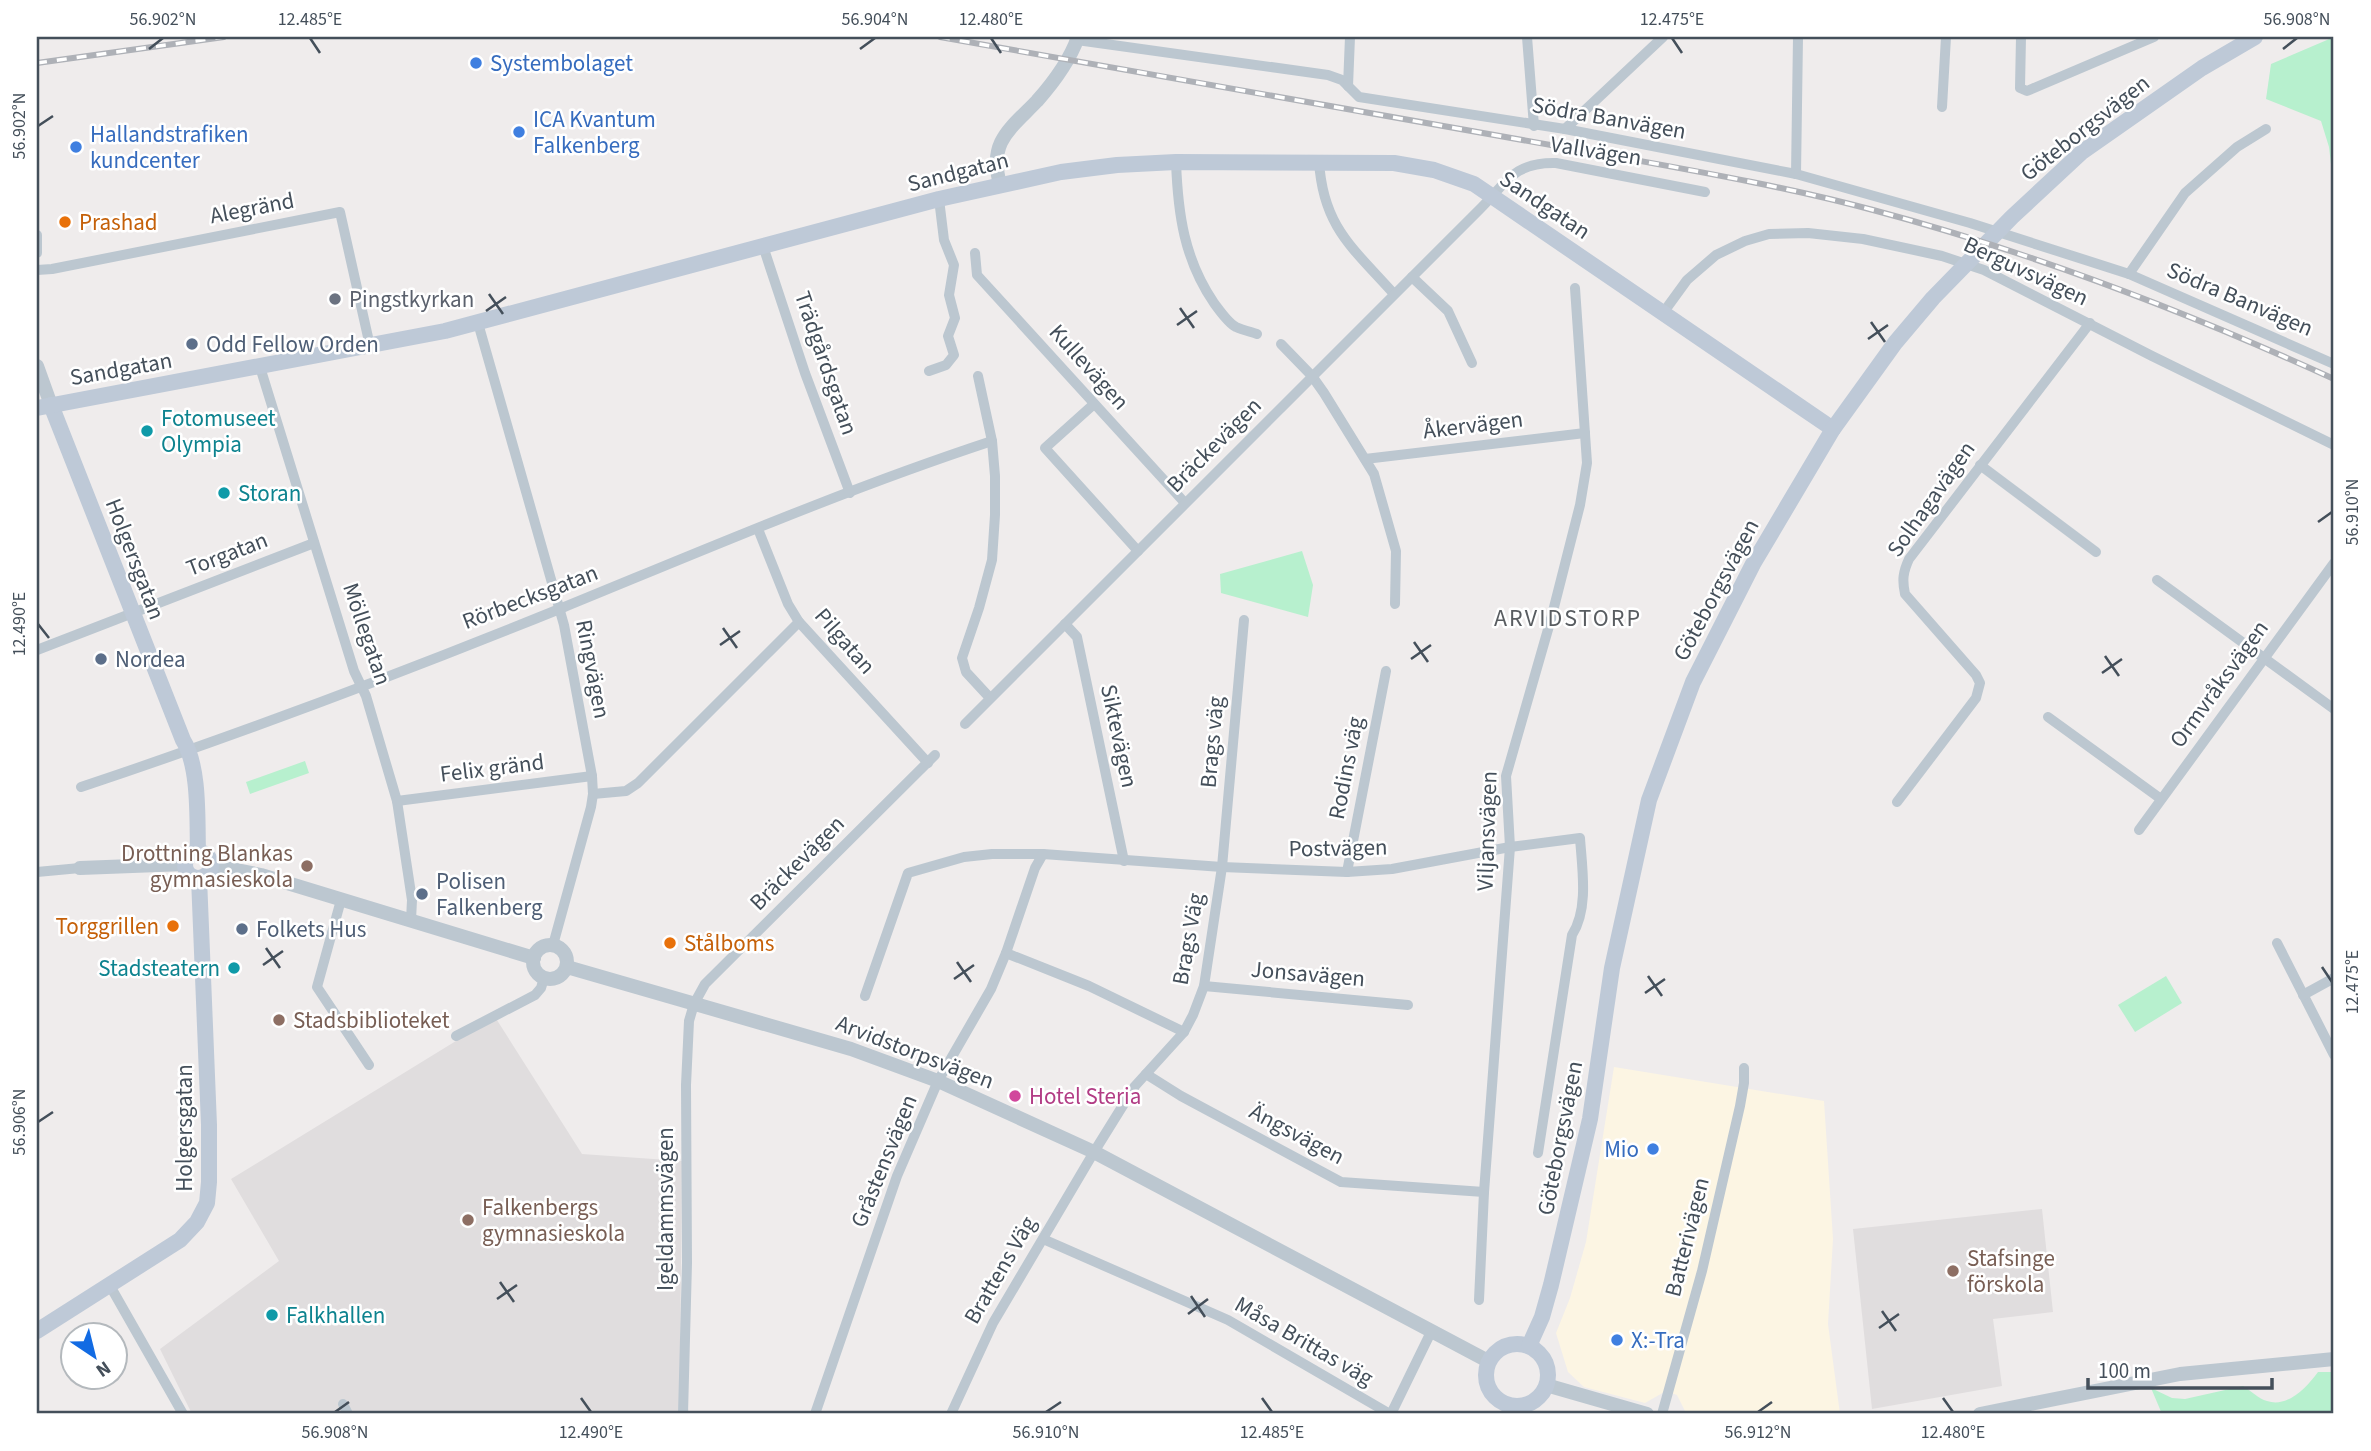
<svg xmlns="http://www.w3.org/2000/svg" width="2371" height="1451" viewBox="0 0 2371 1451" font-family="'Source Sans 3',sans-serif">
<style>
.commercial{fill:#fcf5e3}
.education{fill:#e0ddde}
.green{fill:#b7f0ce}
.lines{fill:none;stroke-linecap:round;stroke-linejoin:round}
.minor{stroke:#bcc7d0;stroke-width:10}
.tertiary{stroke:#bcc7d0;stroke-width:14}
.secondary{stroke:#bec9d7;stroke-width:16}
.rail-casing{stroke:#aeb1b7;stroke-width:6}
.rail{stroke:#fff;stroke-width:3.5;stroke-dasharray:10;stroke-linecap:butt}
.ticks{fill:none;stroke:#444f5a;stroke-width:2.5}
.shop-dot{fill:#3f7fe0;stroke:#fff;stroke-width:2.5}
.food-dot{fill:#e8710a;stroke:#fff;stroke-width:2.5}
.worship-dot{fill:#6b7280;stroke:#fff;stroke-width:2.5}
.service-dot{fill:#5c6f8a;stroke:#fff;stroke-width:2.5}
.culture-dot{fill:#0f9aa8;stroke:#fff;stroke-width:2.5}
.education-dot{fill:#8d6e63;stroke:#fff;stroke-width:2.5}
.hotel-dot{fill:#d1479c;stroke:#fff;stroke-width:2.5}
.labels{text-anchor:middle;dominant-baseline:central;stroke-width:5;stroke-linejoin:round;paint-order:stroke}
.shop-label{font-size:23px;fill:#366cbe;stroke:#fff;text-anchor:start}
.street-label{font-size:23px;fill:#444f5a;stroke:#fff}
.food-label{font-size:23px;fill:#c56008;stroke:#fff;text-anchor:start}
.worship-label{font-size:23px;fill:#5b616d;stroke:#fff;text-anchor:start}
.service-label{font-size:23px;fill:#4e5e75;stroke:#fff;text-anchor:start}
.culture-label{font-size:23px;fill:#0d838f;stroke:#fff;text-anchor:start}
.education-label{font-size:23px;fill:#785e54;stroke:#fff;text-anchor:start}
.hotel-label{font-size:23px;fill:#b23c85;stroke:#fff;text-anchor:start}
.neighbourhood-label{font-size:24px;letter-spacing:2px;fill:#595d61;stroke:#fff}
.neatline{fill:none;stroke:#444f5a;stroke-width:2.5}
.ticks-label{font-size:18px;text-anchor:middle;fill:#444f5a}
</style>
<rect width="100%" height="100%" fill="#efecec"/>
<polygon class="commercial" points="1614,1067 1824,1101 1833,1239 1828,1324 1840,1414 1697,1414 1685,1411 1677,1395 1666,1391 1645,1403 1584,1387 1568,1372 1556,1333 1570,1298 1586,1242"/>
<g class="education">
<polygon points="495,1017 582,1154 682,1161 680,1363 689,1414 353,1414 349,1408 336,1414 192,1414 160,1349 279,1261 231,1179"/>
<polygon points="2042,1209 2053,1312 1993,1319 2002,1386 1872,1409 1853,1229"/>
</g>
<g class="green">
<polygon points="2334,37 2334,190 2329,147 2321,121 2266,99 2271,64"/>
<polygon points="1302,551 1313,585 1308,617 1221,593 1220,574"/>
<polygon points="305,761 309,773 250,794 246,782"/>
<polygon points="2166,976 2182,1003 2135,1032 2118,1005"/>
<path d="M2318,1372H2334V1414H2162L2151,1388L2172,1398L2185,1399L2243,1386C2250,1390 2259,1399 2267,1401C2288,1408 2307,1387 2318,1372Z"/>
</g>
<g class="lines">
<g class="minor">
<polyline points="1527,37 1534,126"/>
<polyline points="2021,37 2020,88 2027,91 2154,37"/>
<polyline points="1077,40 1328,75 1342,80 1359,97 1565,129 1796,174 1970,223 2129,274 2185,193 2237,147 2266,129"/>
<polyline points="1348,86 1350,37"/>
<polyline points="1942,107 1946,37"/>
<polyline points="1565,129 1663,37"/>
<path d="M1319,161C1323,227 1353,248 1394,294"/>
<path d="M1176,162C1178,214 1184,259 1214,303C1220,311 1228,323 1236,327C1243,330 1251,332 1257,334"/>
<polyline points="1796,174 1798,37"/>
<polyline points="37,235 37,253"/>
<polyline points="763,246 805,373 850,493"/>
<polyline points="975,253 977,275 1185,503"/>
<polyline points="37,270 52,269 340,212 370,346"/>
<polyline points="2129,274 2334,364"/>
<polyline points="1412,277 1448,311 1472,363"/>
<polyline points="1663,313 1687,280 1716,255 1745,241 1769,234 1808,233 1863,239 1942,256 1984,270 2152,356 2334,445"/>
<polyline points="478,323 564,625 592,776 593,794 591,807 553,945"/>
<polyline points="1281,344 1312,376 1324,393 1374,474 1396,551 1395,604"/>
<polyline points="260,367 354,671 366,696 397,801 412,900 411,920"/>
<polyline points="929,371 946,365 954,355 948,336 955,318 949,295 954,265 944,240 939,199"/>
<polyline points="978,376 992,441 995,476 995,515 992,560 979,608 962,658 966,672 990,698"/>
<polyline points="1094,404 1045,448 1138,551"/>
<polyline points="1365,459 1585,433"/>
<polyline points="1980,465 2096,552"/>
<polyline points="758,529 788,604 799,622 928,763"/>
<polyline points="2157,580 2334,709"/>
<polyline points="1065,624 1077,637 1124,861"/>
<polyline points="37,650 314,543"/>
<polyline points="2048,717 2161,799"/>
<path d="M965,724L1478,211C1506,184 1512,162 1556,163L1705,192"/>
<path d="M81,787C243,733 404,672 562,608C704,550 846,489 992,441"/>
<polyline points="593,794 626,791 638,783 799,622"/>
<polyline points="397,801 592,776"/>
<path d="M1897,802L1976,698L1980,683L1976,675L1905,594C1902,580 1903,572 1909,559L2090,323"/>
<polyline points="2139,830 2334,563"/>
<polyline points="37,872 80,868"/>
<polyline points="1347,872 1386,671"/>
<polyline points="341,900 317,987 369,1065"/>
<polyline points="2277,943 2334,1055"/>
<polyline points="1006,953 1089,986 1184,1032"/>
<polyline points="1204,986 1408,1005"/>
<polyline points="2303,995 2334,978"/>
<path d="M865,996L908,873L964,857L992,854H1043L1222,867L1347,872L1392,869L1510,847L1580,838C1582,868 1589,909 1572,935L1538,1153"/>
<polyline points="456,1036 535,995 541,988 544,978"/>
<polyline points="1146,1074 1181,1096 1341,1182 1484,1192"/>
<polyline points="1043,1239 1228,1320 1390,1414"/>
<polyline points="109,1284 183,1414"/>
<polyline points="1479,1300 1484,1192 1510,847 1506,776 1551,619 1580,505 1587,463 1575,288"/>
<polyline points="343,1404 348,1414"/>
<polyline points="683,1414 687,1263 686,1085 689,1021 694,1004 705,984 935,755"/>
<polyline points="815,1414 897,1176 938,1081 991,989 1006,953 1035,868 1043,854"/>
<polyline points="951,1414 993,1323 1094,1152 1135,1086 1184,1032 1193,1015 1204,986 1222,867 1244,620"/>
<polyline points="1391,1414 1432,1330"/>
<polyline points="1662,1414 1702,1271 1740,1106 1744,1083 1744,1068"/>
</g>
<g class="tertiary">
<path d="M1000,184C988,142 1010,129 1037,101C1053,83 1070,60 1078,37"/>
<polyline points="37,366 51,405"/>
<polyline points="211,865 261,875 534,958"/>
<polyline points="80,868 185,864"/>
<circle cx="550" cy="962" r="17"/>
<polyline points="567,967 851,1049 938,1081 1094,1152 1488,1361"/>
<polyline points="1546,1385 1647,1414"/>
<polyline points="1980,1414 2180,1374 2334,1359"/>
</g>
<g class="secondary">
<path d="M51,405L183,740C200,767 197,821 198,852"/>
<polyline points="37,408 445,331 939,199 1061,172 1117,165 1176,162 1394,163 1434,170 1474,184 1833,429"/>
<circle cx="198" cy="865" r="13"/>
<polyline points="37,1331 180,1240 197,1222 207,1203 209,1182 209,1125 199,878"/>
<circle cx="1517" cy="1375" r="31"/>
<polyline points="1529,1346 1542,1317 1551,1285 1590,1119 1612,968 1649,800 1693,682 1753,564 1833,429 1895,343 1933,298 2012,217 2082,152 2202,68 2255,37"/>
</g>
<g class="rail-casing">
<g id="rail">
<path d="M940,37L1624,158C1707,173 1791,188 1873,210C2031,252 2185,311 2334,379"/>
<polyline points="37,63 224,37"/>
</g>
</g>
<use href="#rail" class="rail"/>
</g>
<path class="ticks" d="M310,38L320,53M991,38L1001,53M1672,38L1682,53M149,49L163,38M860,49L875,38M2283,49L2297,38M38,126L53,116M489,294L503,314M1180,308L1194,328M486,311L506,297M1871,322L1885,342M1177,325L1197,311M1868,339L1888,325M2318,522L2332,512M38,624L49,638M723,628L737,648M1414,642L1428,662M720,645L740,631M2105,656L2119,676M1411,659L1431,645M2102,673L2122,659M266,948L280,968M957,962L971,982M263,965L283,951M2322,967L2332,982M1648,976L1662,996M954,979L974,965M1645,993L1665,979M38,1122L53,1112M500,1282L514,1302M1191,1296L1205,1317M497,1299L517,1285M1882,1311L1896,1331M1188,1314L1208,1299M1879,1328L1899,1314M581,1398L591,1412M1262,1398L1272,1412M1943,1398L1953,1412M335,1412L349,1402M1046,1412L1061,1402M1758,1412L1772,1402"/>
<g class="shop-dot">
<circle cx="476" cy="63" r="7"/>
<circle cx="519" cy="132" r="7"/>
<circle cx="76" cy="147" r="7"/>
<circle cx="1653" cy="1149" r="7"/>
<circle cx="1617" cy="1340" r="7"/>
</g>
<g class="food-dot">
<circle cx="65" cy="222" r="7"/>
<circle cx="173" cy="926" r="7"/>
<circle cx="670" cy="943" r="7"/>
</g>
<circle class="worship-dot" cx="335" cy="299" r="7"/>
<g class="service-dot">
<circle cx="192" cy="344" r="7"/>
<circle cx="101" cy="659" r="7"/>
<circle cx="422" cy="894" r="7"/>
<circle cx="242" cy="929" r="7"/>
</g>
<g class="culture-dot">
<circle cx="147" cy="431" r="7"/>
<circle cx="224" cy="493" r="7"/>
<circle cx="234" cy="968" r="7"/>
<circle cx="272" cy="1315" r="7"/>
</g>
<g class="education-dot">
<circle cx="307" cy="866" r="7"/>
<circle cx="279" cy="1020" r="7"/>
<circle cx="468" cy="1220" r="7"/>
<circle cx="1953" cy="1271" r="7"/>
</g>
<circle class="hotel-dot" cx="1015" cy="1096" r="7"/>
<g class="labels">
<g class="shop-label">
<text x="490" y="63">Systembolaget</text>
<text x="533" y="119">ICA Kvantum<tspan x="533" dy="26">Falkenberg</tspan></text>
<text x="90" y="134">Hallandstrafiken<tspan x="90" dy="26">kundcenter</tspan></text>
<text x="1639" y="1149" text-anchor="end">Mio</text>
<text x="1631" y="1340">X:-Tra</text>
</g>
<g class="street-label">
<text transform="translate(1609 118) rotate(10)">Södra Banvägen</text>
<text transform="translate(2085 128) rotate(-38)">Göteborgsvägen</text>
<text transform="translate(1596 151) rotate(9)">Vallvägen</text>
<text transform="translate(958 172) rotate(-14)">Sandgatan</text>
<text transform="translate(1545 205) rotate(34)">Sandgatan</text>
<text transform="translate(252 208) rotate(-11)">Alegränd</text>
<text transform="translate(2026 271) rotate(25)">Berguvsvägen</text>
<text transform="translate(2240 299) rotate(23)">Södra Banvägen</text>
<text transform="translate(826 363) rotate(71)">Trädgårdsgatan</text>
<text transform="translate(1089 367) rotate(48)">Kullevägen</text>
<text transform="translate(121 369) rotate(-10)">Sandgatan</text>
<text transform="translate(1473 425) rotate(-7)">Åkervägen</text>
<text transform="translate(1214 445) rotate(-45)">Bräckevägen</text>
<text transform="translate(1931 499) rotate(-55)">Solhagavägen</text>
<text transform="translate(227 554) rotate(-21)">Torgatan</text>
<text transform="translate(135 559) rotate(69)">Holgersgatan</text>
<text transform="translate(1716 590) rotate(-62)">Göteborgsvägen</text>
<text transform="translate(530 597) rotate(-21)">Rörbecksgatan</text>
<text transform="translate(367 634) rotate(71)">Möllegatan</text>
<text transform="translate(845 641) rotate(49)">Pilgatan</text>
<text transform="translate(593 669) rotate(79)">Ringvägen</text>
<text transform="translate(2219 684) rotate(-54)">Ormvråksvägen</text>
<text transform="translate(1119 736) rotate(78)">Siktevägen</text>
<text transform="translate(1212 742) rotate(-85)">Brags väg</text>
<text transform="translate(492 768) rotate(-7)">Felix gränd</text>
<text transform="translate(1346 768) rotate(-79)">Rodins väg</text>
<text transform="translate(1487 831) rotate(-88)">Viljansvägen</text>
<text transform="translate(1338 848) rotate(-1)">Postvägen</text>
<text transform="translate(797 863) rotate(-45)">Bräckevägen</text>
<text transform="translate(1188 939) rotate(-80)">Brags Väg</text>
<text transform="translate(1308 974) rotate(5)">Jonsavägen</text>
<text transform="translate(915 1052) rotate(21)">Arvidstorpsvägen</text>
<text transform="translate(184 1128) rotate(-90)">Holgersgatan</text>
<text transform="translate(1297 1134) rotate(28)">Ängsvägen</text>
<text transform="translate(1560 1138) rotate(-79)">Göteborgsvägen</text>
<text transform="translate(884 1161) rotate(-68)">Gråstensvägen</text>
<text transform="translate(665 1209) rotate(-90)">Igeldammsvägen</text>
<text transform="translate(1687 1237) rotate(-76)">Batterivägen</text>
<text transform="translate(1000 1270) rotate(-60)">Brattens Väg</text>
<text transform="translate(1304 1341) rotate(30)">Måsa Brittas väg</text>
</g>
<g class="food-label">
<text x="79" y="222">Prashad</text>
<text x="159" y="926" text-anchor="end">Torggrillen</text>
<text x="684" y="943">Stålboms</text>
</g>
<g class="worship-label">
<text x="349" y="299">Pingstkyrkan</text>
</g>
<g class="service-label">
<text x="206" y="344">Odd Fellow Orden</text>
<text x="115" y="659">Nordea</text>
<text x="436" y="881">Polisen<tspan x="436" dy="26">Falkenberg</tspan></text>
<text x="256" y="929">Folkets Hus</text>
</g>
<g class="culture-label">
<text x="161" y="418">Fotomuseet<tspan x="161" dy="26">Olympia</tspan></text>
<text x="238" y="493">Storan</text>
<text x="220" y="968" text-anchor="end">Stadsteatern</text>
<text x="286" y="1315">Falkhallen</text>
</g>
<g class="education-label">
<text x="293" y="853" text-anchor="end">Drottning Blankas<tspan x="293" dy="26">gymnasieskola</tspan></text>
<text x="293" y="1020">Stadsbiblioteket</text>
<text x="482" y="1207">Falkenbergs<tspan x="482" dy="26">gymnasieskola</tspan></text>
<text x="1967" y="1258">Stafsinge<tspan x="1967" dy="26">förskola</tspan></text>
</g>
<g class="hotel-label">
<text x="1029" y="1096">Hotel Steria</text>
</g>
<g class="neighbourhood-label">
<text x="1568" y="618">ARVIDSTORP</text>
</g>
</g>
<rect width="2371" height="1451" fill="none" stroke="#ffffff" stroke-width="77"/>
<g transform="translate(94 1356) rotate(145)"><circle r="33" fill="#ffffff" stroke="#b4b9bd" stroke-width="2"/>
<path d="M0-5L12 26L0 18L-12 26Z" fill="#126be3"/>
<text y="-10" font-size="19" font-weight="bold" text-anchor="middle" fill="#444f5a">N</text>
</g>
<path d="M2088 1378v10h184v-10" fill="none" stroke="#444f5a" stroke-width="3.5"/>
<text x="2098" y="1378" font-size="21" fill="#444f5a" stroke="#ffffff" stroke-width="5" paint-order="stroke">100 m</text>
<rect x="38" y="38" width="2294" height="1374" class="neatline"/>
<g class="ticks-label">
<text x="163" y="25">56.902°N</text>
<text x="310" y="25">12.485°E</text>
<text x="875" y="25">56.904°N</text>
<text x="991" y="25">12.480°E</text>
<text x="1672" y="25">12.475°E</text>
<text x="2297" y="25">56.908°N</text>
<text transform="translate(19 126) rotate(-90)" y="6">56.902°N</text>
<text transform="translate(2352 512) rotate(-90)" y="6">56.910°N</text>
<text transform="translate(19 624) rotate(-90)" y="6">12.490°E</text>
<text transform="translate(2352 982) rotate(-90)" y="6">12.475°E</text>
<text transform="translate(19 1122) rotate(-90)" y="6">56.906°N</text>
<text x="335" y="1438">56.908°N</text>
<text x="591" y="1438">12.490°E</text>
<text x="1046" y="1438">56.910°N</text>
<text x="1272" y="1438">12.485°E</text>
<text x="1758" y="1438">56.912°N</text>
<text x="1953" y="1438">12.480°E</text>
</g>
</svg>
